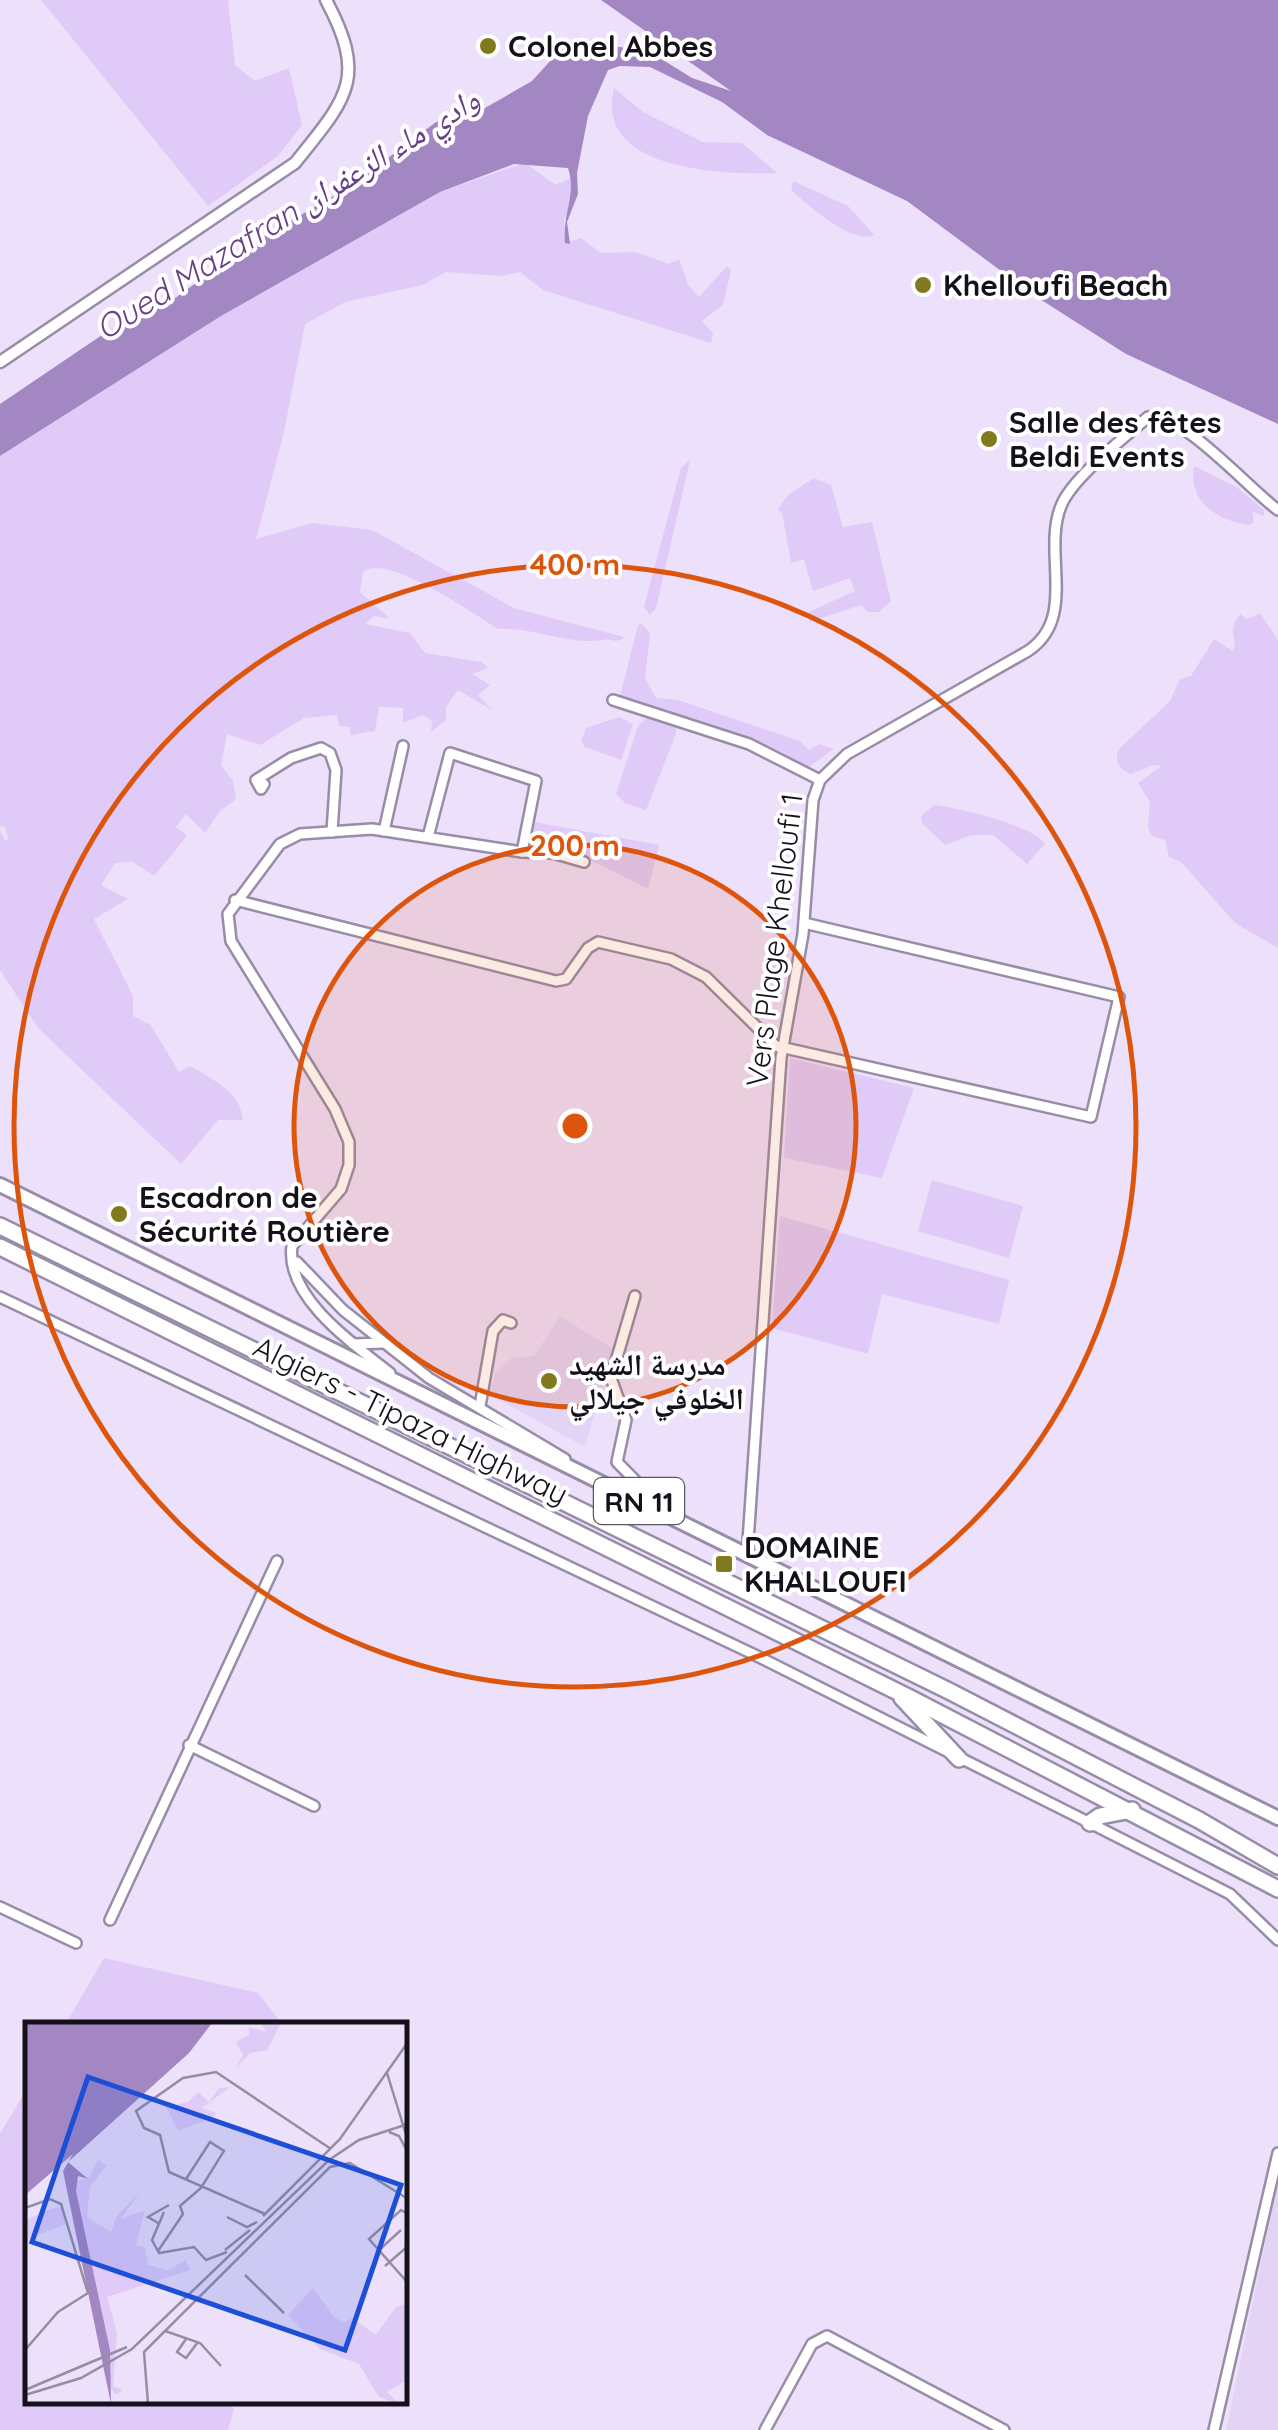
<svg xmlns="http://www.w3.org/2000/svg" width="1278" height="2430" viewBox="0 0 1278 2430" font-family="Quicksand,'Noto Naskh Arabic',sans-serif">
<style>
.built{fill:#e3d4f6}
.green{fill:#e0cbf8}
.water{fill:#a387c2}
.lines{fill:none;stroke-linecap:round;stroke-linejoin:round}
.minor-casing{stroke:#988da6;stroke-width:14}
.tertiary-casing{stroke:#988da6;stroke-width:15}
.primary-casing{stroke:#988da6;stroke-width:18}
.motorway-casing{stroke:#988da6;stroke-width:20}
.minor{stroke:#fff;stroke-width:9}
.tertiary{stroke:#fff;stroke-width:10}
.primary{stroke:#fff;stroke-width:12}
.motorway{stroke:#fff;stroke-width:15}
.ring{fill:none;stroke:#dd550d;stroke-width:5}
.poi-dot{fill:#80791e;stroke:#fff;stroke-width:4}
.labels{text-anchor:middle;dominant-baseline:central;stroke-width:8;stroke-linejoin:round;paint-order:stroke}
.shield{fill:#fff;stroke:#5b585f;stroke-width:2.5}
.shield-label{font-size:28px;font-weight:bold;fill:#15111a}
.poi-label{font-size:30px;font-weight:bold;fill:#15111a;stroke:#fff;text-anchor:start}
.street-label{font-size:30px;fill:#15111a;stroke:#fff}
.water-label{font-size:32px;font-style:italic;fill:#664089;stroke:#fff}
.inset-road{fill:none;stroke:#968da1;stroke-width:2.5}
.view{fill:#1d4ed8;fill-opacity:0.15;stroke:#1d4ed8;stroke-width:5}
.inset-edge{fill:none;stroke:#15111a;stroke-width:5}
.centre{fill:#dd550d;stroke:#fff;stroke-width:5}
.ring-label{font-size:30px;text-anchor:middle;font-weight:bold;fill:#dd550d;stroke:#fff;stroke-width:8;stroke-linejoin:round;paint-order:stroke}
</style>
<rect width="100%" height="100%" fill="#ece0fb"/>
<g class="built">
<polygon points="560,1316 613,1349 585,1447 490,1395 495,1374 511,1358 534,1356"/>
<polygon points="1278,2181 1278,2430 1226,2430"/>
</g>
<g class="green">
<polygon points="41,0 228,0 235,65 255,81 289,68 302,125 278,156 208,206"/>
<path d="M614,88L643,112L703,142L742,143L777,173C723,175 593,171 614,88Z"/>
<path d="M525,163L556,185L571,178L575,194L564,220L565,243L581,238L601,253L636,252L669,264L679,259L688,285L699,297L727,266L731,271L723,305L702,321L713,333L711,343L543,290L520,272L500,276L446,272L423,285L345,302L305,324L284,432L256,539L312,523L372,530L514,608L624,637C615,645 614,638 602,640C567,645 535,627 498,629C475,615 386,552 363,572L360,592L390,619L374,616L365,624L410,633L425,653L482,662L488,668L472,674L490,685L478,695L492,710L458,690L446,707V720L431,732L432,721L423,715L403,723V708L379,707L375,731L350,735V727L339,726L337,715L304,718L260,745L227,734L221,765L233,781L236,799L219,812L205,833L186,814L176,827L187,836L154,876L133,862L115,863L101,885L128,899L94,919L133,996V1016L151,1025L179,1072L190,1066C213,1080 240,1091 243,1120H218L181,1164L38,1028L0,970V831L6,842L8,837L4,825L0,827V456L221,316L440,192Z"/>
<path d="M793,181L848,206L874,235C852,245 809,206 791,190Z"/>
<polygon points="690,460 656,608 650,615 644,607 681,468"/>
<path d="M1194,466L1238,488L1264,510V516L1252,511L1254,522L1250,525C1217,521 1188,502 1194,466Z"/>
<polygon points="814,478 831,485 843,527 872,522 891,601 879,612 868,612 861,605 809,622 809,612 855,591 850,578 813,591 804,559 791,563 782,512 777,510 788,495"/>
<path d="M1260,613L1278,640V948L1235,923L1181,862L1169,857L1165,840L1152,836L1148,828L1150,802L1138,783L1162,766L1152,765L1131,774C1120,770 1112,759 1120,748L1170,701L1180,679L1191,676L1214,639L1233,651C1239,637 1225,635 1240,614L1247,619Z"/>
<polygon points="642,624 650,633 645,678 656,698 678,700 800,741 809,750 819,744 833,749 808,768 780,751 620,697 638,625"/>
<polygon points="619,717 633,724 621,760 585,747 581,741 586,728"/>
<polygon points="648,717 676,725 676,734 646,810 625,803 616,794 638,726"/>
<path d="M934,805C956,807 1035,826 1045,844L1027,864L993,835H971L945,845L922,823L921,816Z"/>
<polygon points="534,822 659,845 648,889 590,860 530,848"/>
<polygon points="790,1058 914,1088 882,1178 784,1158"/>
<polygon points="932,1180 1023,1206 1009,1258 918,1231"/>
<polygon points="780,1216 1009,1280 999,1324 882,1294 868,1354 772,1328"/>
<polygon points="104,1958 258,1993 283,2025 65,2025"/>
<polygon points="27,2088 28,2402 227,2403 234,2409 228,2430 0,2430 0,2134"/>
</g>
<path class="water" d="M601,0H1278V424L1126,354L1032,294L907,201L767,135L722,102L650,67L620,66L608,70L588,116L577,173L578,194L567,222L570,244L565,243C562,213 577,196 568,168L514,164L440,192L221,316L0,456V404L105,333L171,301L243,249L352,185L436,122L478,112L532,81L562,48L579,41L633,49L655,55L692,78L731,91Z"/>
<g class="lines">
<g class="minor-casing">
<g id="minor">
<polyline points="613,700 749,744 820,780"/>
<polyline points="264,784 261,789 256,780 291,758 321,748 330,753 336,770 332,832"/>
<polyline points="384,831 403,746"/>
<polyline points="428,837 450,753 536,781 522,852 553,853 584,862"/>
<polyline points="235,900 556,981 566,979 588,948 598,942 671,959 706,977 776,1046 1091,1117 1119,997 804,923"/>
<polyline points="297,1262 343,1310 429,1378 565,1459"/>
<polyline points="635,1296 611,1378 626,1420 617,1462 667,1513"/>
<polyline points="0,1297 753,1654 1090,1823 1230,1894 1278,1940"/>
<polyline points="353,1344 384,1343"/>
<path d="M390,1373C355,1345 285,1298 292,1246L341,1189L349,1165V1142L335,1109L231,941L228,914L280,844L300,834L372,829L522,852"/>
<polyline points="480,1406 493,1331 503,1320 511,1323"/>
<path d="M747,1556L781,1058L803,934L813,800L820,780L847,754L1028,651C1078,618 1042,553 1061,506C1072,478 1125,437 1148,417C1179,409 1251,491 1278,510"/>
<polyline points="189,1745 314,1806"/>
<polyline points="0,1907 76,1943"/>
<polyline points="110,1920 277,1561"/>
<polyline points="765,2430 812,2344 827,2336 1004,2430"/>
<polyline points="1214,2430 1278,2153"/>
</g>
</g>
<g class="tertiary-casing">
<path id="tertiary" d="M0,362L295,163C347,98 368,79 326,0"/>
</g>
<g class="primary-casing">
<polyline id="primary" points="0,1185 1278,1818"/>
</g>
<g class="motorway-casing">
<g id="motorway">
<polyline points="0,1226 949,1691 1199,1820 1278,1866"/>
<polyline points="0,1247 910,1698 1278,1889"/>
<polyline points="902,1698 959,1759"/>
<polyline points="1090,1823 1100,1816 1132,1810"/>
</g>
</g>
<use href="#minor" class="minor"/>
<use href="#tertiary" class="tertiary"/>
<use href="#primary" class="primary"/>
<use href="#motorway" class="motorway"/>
</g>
<circle cx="575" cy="1126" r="281" fill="#dd550d" fill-opacity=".12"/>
<g class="ring">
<circle cx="575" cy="1126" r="281"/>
<circle cx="575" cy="1126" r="561"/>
</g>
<g class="poi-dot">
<circle cx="488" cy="46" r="10"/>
<circle cx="923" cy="285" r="10"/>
<circle cx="989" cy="439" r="10"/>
<circle cx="119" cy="1214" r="10"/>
<circle cx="549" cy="1381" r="10"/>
<rect x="714" y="1554" width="20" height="20" rx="5"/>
</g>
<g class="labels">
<rect class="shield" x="594" y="1478" width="90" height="46" rx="8"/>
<g class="shield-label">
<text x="639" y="1501">RN 11</text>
</g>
<g class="poi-label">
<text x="508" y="46">Colonel Abbes</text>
<text x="943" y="285">Khelloufi Beach</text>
<text x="1009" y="422">Salle des fêtes<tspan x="1009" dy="34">Beldi Events</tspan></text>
<text x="139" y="1197">Escadron de<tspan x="139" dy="34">Sécurité Routière</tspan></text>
<text x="569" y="1364">مدرسة الشهيد<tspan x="569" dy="34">الخلوفي جيلالي</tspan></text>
<text x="744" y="1547">DOMAINE<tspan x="744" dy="34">KHALLOUFI</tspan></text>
</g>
<g class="street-label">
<text transform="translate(774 940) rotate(-83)">Vers Plage Khelloufi 1</text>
<text transform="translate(411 1420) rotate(26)">Algiers - Tipaza Highway</text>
</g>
<g class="water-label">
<text transform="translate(287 213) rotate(-32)">Oued Mazafran وادي ماء الزعفران</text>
</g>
</g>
<g transform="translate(25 2022)">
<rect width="382" height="382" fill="#ece0fb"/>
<path d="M236,1H266H256L242,28L225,31L211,46L218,33L211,20L224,13V5L242,10ZM205,65L177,86L192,91L187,96L153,109L141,85L163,80L173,70L184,80L194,66ZM73,138L82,143L65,165L62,195L86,210L91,195L117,167L96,197L120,188L111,223L120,225L123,243L143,248L161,238L165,248L82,275L92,311L88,364L98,368L91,373L85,366V329L51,171V159L63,157ZM28,186H36L42,202L4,216L0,232V198ZM288,266L308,294L319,301L327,296L351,313L371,285L382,282V358L362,370L374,382L354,375L334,342L295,327L263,293Z" fill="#e0cbf8"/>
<path d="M0,1H187L164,31L43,140L63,157L53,154L51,169L85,328L86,382L38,149L48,132L0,173Z" fill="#a387c2"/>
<path class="inset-road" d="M362,51L383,119M364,110L374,114L383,131M0,186L25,177L36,182L63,271L33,290L0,328M139,190L127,218L134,231L169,225L181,238L202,230M240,192L144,150L135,113L119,106L111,89L158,56L191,50L306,127M383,192L376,188L344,217L383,261M238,194L315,117L383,20M202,195L222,205L232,200M133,201L123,195L144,183M200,228L225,208M133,229L158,192L155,184L176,166L199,129L185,120L161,157M353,229L376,208M360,244L383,224M220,253L259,291M161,317L152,330L161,336L173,320M196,344L175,321L140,309L305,145L325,141L383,177M0,368L102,325M0,373L56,356L107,327L304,138L334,118L383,102M123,382L119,330L140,309"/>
<path class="view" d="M63,55L376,163L320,328L7,220Z"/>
<rect width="382" height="382" class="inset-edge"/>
</g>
<circle cx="575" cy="1126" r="15" class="centre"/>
<g class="ring-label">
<text x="575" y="575">400 m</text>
<text x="575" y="856">200 m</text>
</g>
</svg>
